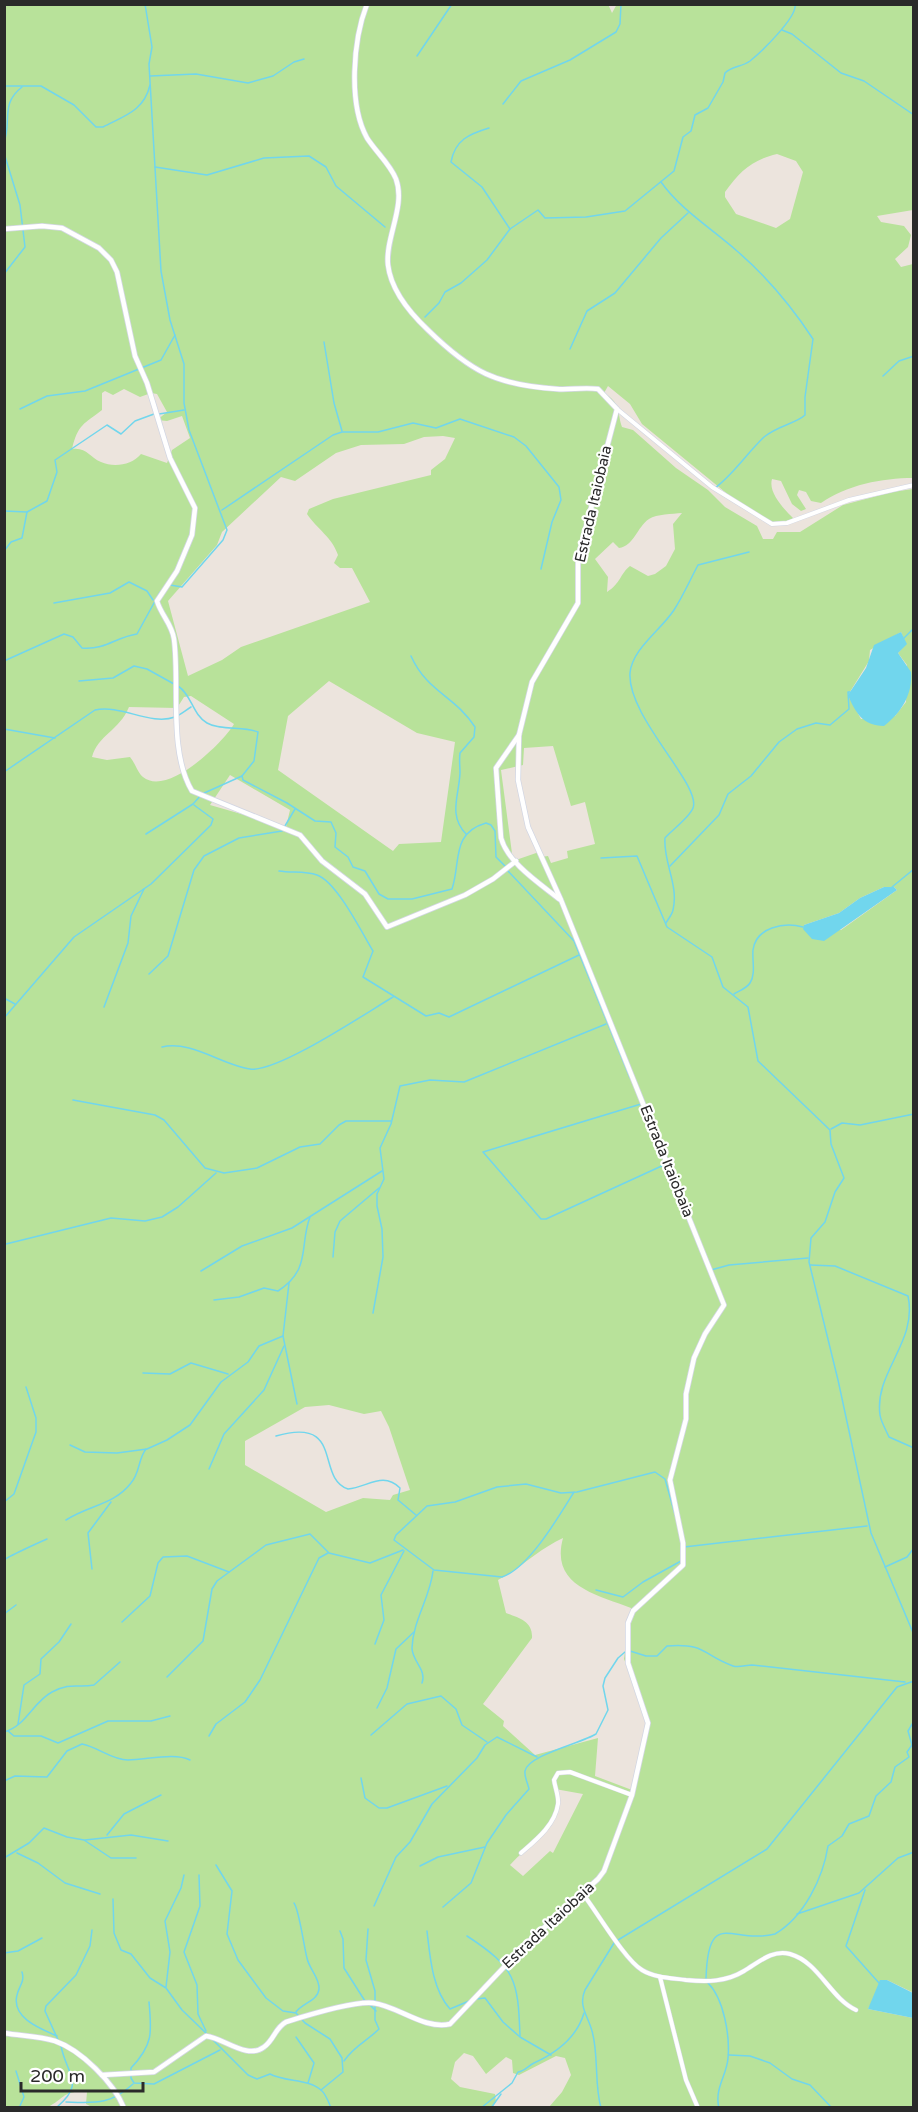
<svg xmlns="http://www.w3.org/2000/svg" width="918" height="2112" viewBox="0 0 918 2112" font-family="'Varela Round',sans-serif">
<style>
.green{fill:#b8e29a;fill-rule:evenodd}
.water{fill:#71d6ed}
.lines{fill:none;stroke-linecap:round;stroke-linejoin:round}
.stream{stroke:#71d6ed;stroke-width:1.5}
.minor-casing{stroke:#d2d6e3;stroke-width:5}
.tertiary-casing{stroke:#d2d6e3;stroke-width:6}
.minor{stroke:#fff;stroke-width:4}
.tertiary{stroke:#fff;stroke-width:4.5}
.labels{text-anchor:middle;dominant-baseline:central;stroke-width:4.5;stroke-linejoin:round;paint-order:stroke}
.street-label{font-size:15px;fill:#2a2a2a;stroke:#fff}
</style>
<rect width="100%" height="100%" fill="#ece4dd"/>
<path class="green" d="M608,4L612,13L617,4L913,5V210L877,216L881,222L904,226L911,235L908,247L895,259L901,267L913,264V478C882,478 847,485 821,503L811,501L806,492L799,490L797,495L806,509L801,511L792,504L781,481L772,479C768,493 784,509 793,518L790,522L774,524L742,506L642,424L630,404L608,386L604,393C621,403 617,412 622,427L633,430L676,468L708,490L725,507L757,526L763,539H773L777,532H800L843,505L892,492L913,489L914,1993L887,1980L868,2009L913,2018V2107H549L562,2092L571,2075L565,2058L556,2056L519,2075L513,2073L512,2060L506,2057L486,2074L473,2056L464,2053L455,2062L451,2079L460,2087L495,2094L496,2102L492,2107L94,2108L86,2104L87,2092C63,2090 65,2098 48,2107C37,2111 16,2107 5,2108V5ZM777,154L796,161L803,172L790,219L776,228L736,214L725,197V192C740,171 752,160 777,154ZM124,389L140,397L151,393L157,394L167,412L157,420L167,421L182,416L190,438L172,450L167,463L141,454C132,465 114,468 101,462C89,457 87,447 72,449C78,424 84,424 102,410V393L105,391L113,395ZM443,436L455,438L445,459L431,470V475L333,499L309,509L307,514C317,529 332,537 338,555L334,563L340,568H352L370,602L241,647L222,660L188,676L168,601L217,545L222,532L281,477L295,481L336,453L361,445L404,444L424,437ZM682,513L673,524L675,549L666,566L655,574L648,576L630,566C620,574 621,583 607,592L608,577L595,559L613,542L619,548C634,546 637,527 649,519C657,514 672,514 682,513ZM901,632L906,644L898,653L907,665L906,702L895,716L861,719L848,695L869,661L870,650ZM329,681L417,733L455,742L441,842L399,844L393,851L278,770L288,716ZM191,696L234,724C222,744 167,797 143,777C138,773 135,763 130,757L107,760L92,757C98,735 119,731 129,707L177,708L184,697ZM553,746L571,806L585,802L595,844L567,851L568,858L551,863L548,856L541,857L539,852L513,861L501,770L523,765L524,748ZM230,775L290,810L286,827L210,805ZM884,887H894L897,890L841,930L804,925L839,913L860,898ZM329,1405L364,1414L381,1411L389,1427L410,1490L393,1495L390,1500L363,1498L326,1512L245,1465V1441L305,1407ZM563,1538C550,1586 596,1594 631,1608L624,1659L648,1718L632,1790L595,1776L598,1738L535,1755L503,1726L504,1721L483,1704L532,1638C533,1621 519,1618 506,1613L498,1580C522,1567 539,1549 563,1538ZM555,1789L583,1794L553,1853L550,1851L523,1876L510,1865C533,1840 564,1828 555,1789Z"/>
<g class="water">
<path d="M901,632L907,644L898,653L911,672C913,694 901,713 884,726C863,726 855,712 848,695L866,668L874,645Z"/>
<polygon points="884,887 894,887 897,890 824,941 812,939 803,929 804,925 839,913 860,898"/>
<polygon points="880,1980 887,1980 913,1993 913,2018 868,2009"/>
</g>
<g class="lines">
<g class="stream">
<polyline points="145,4 152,47 149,64 161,271 170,320 184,364 184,403 189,430 227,530 223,540 182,587 170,585"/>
<polyline points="782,30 792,34 841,73 864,81 914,115"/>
<polyline points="417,56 452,4"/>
<polyline points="150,76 196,74 248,83 273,76 294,62 304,59"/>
<path d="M4,86H41L74,105L96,127H103C124,116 144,111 150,85"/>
<polyline points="503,104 521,81 570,60 616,32 620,24 621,4"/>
<path d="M489,128C469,134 455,140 451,162L482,187L510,229"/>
<path d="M4,142C12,121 0,104 22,87"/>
<polyline points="4,153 20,205 25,247 4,274"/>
<polyline points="155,167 207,175 264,158 309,156 326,167 336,186 385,227"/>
<path d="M661,182C681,210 711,228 737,251C766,276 792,307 813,339L805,397V415C797,423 777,426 764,437C747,453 734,474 715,488"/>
<path d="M425,317L439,303L445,292L461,283L487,260L510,229L538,210L545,218L586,217L625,211L674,171L683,137L691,131L695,115L708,108L723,82L725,73C732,66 742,67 750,61C760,53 798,17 795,4"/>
<polyline points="324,342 334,403 342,431"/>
<polyline points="570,349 587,311 615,293 661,238 688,213"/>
<polyline points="883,376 899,361 914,356"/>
<polyline points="20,409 47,396 85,391 161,360 175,335"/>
<polyline points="159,414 184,410"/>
<polyline points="222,510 333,435 342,432 378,432 413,423 436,428 460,419 514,437 526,446 559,487 561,500 552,522 541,569"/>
<polyline points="4,511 27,512 47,501 57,472 55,460 107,425 121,434 135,421 154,414"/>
<polyline points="4,551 11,542 22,538 27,512"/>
<polyline points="54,603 110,593 129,582 147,591 153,600"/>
<polyline points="903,639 914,628"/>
<path d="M411,656C427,692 455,696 475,727L474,737L460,753C459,760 460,766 460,773C459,796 448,815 466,834"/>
<path d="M4,661L64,634L73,637L82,648C106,650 116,637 137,634L160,592"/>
<polyline points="79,681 113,678 134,666 147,669 174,684"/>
<polyline points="4,729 55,738"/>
<path d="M4,772L95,710C121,704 150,726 175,717C180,715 186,710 191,707"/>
<path d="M242,776L243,780L287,803L315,821L331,822L336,833L335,847L348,857L353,867L365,871L379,894L388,899H412L452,889C461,862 451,833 486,823L491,825L495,831L496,857L506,867"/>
<path d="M146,834L193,804L202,794L242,776L254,761L258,732C243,726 221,731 207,723C192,714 192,695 178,686"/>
<polyline points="601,858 637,856 667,927 712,957 723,987 748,1007 758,1061 830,1130 831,1144 844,1178 835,1192 825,1222 811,1238 809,1262 838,1380 871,1533 914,1635"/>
<polyline points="670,866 719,815 728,794 751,776 779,742 797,729 816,723 830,725 849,709 848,692 850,692"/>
<path d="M279,871C292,873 305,871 317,875C337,882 362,933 373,951L363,977L426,1016L439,1013L449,1017L579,955"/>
<polyline points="508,871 574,941 630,1078"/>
<polyline points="892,887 914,869"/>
<path d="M666,923C668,919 672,915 673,910C679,885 663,862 665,838C673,829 689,818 693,808C702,785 627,717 630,673C632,649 661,630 674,610C683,596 690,580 698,565L749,552"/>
<polyline points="149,974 168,956 194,870 204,856 239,838 282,831 295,809"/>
<path d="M734,994C739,991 747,988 750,983C756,974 752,960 753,950C756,927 784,922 803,927"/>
<polyline points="4,998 15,1004"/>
<polyline points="104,1007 128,943 131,916 144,889"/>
<polyline points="4,1018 74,937 151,884 211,825 213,819 194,805"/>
<path d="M162,1047C191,1040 222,1065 250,1069C277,1073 366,1013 393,997"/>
<polyline points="73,1100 155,1115 164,1120 205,1168 224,1173 257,1168 300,1147 320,1144 339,1125 346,1121 391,1121"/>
<polyline points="641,1104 483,1152 541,1219 546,1219 666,1164"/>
<polyline points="831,1129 842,1123 860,1125 914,1114"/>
<polyline points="6,1244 111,1218 145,1221 162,1217 178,1207 216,1173"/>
<polyline points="333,1257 335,1232 340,1221 379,1188"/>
<path d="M810,1265L835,1266L908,1296C918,1342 874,1372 880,1415C881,1422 886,1430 889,1437L914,1448"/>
<polyline points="711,1270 729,1265 808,1258"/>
<polyline points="201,1271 242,1246 292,1228 382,1171"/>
<polyline points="289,1283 283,1336 297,1404"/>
<path d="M214,1300L239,1297L264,1288L278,1291C312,1269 299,1245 310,1217"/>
<polyline points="373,1313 383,1257 382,1229 377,1206 377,1194 384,1179 380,1148 391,1124 400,1086 430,1080 464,1082 606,1024"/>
<polyline points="143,1373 170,1374 191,1363 228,1374"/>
<path d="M276,1436C345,1416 315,1478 348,1489C368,1487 383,1471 400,1488L398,1500L416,1515"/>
<polyline points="70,1445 85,1452 117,1453 147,1449 167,1440 190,1425 221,1382 248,1362 259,1346 283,1336"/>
<polyline points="209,1469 224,1434 264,1390 284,1346"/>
<path d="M574,1492C559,1516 529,1568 502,1577L434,1570L394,1540L396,1535L427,1506L455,1502L497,1487L526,1484L561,1493L577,1492L655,1472L665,1479L676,1518"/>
<polyline points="4,1502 14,1494 36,1432 36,1418 26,1387"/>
<path d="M66,1520C89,1505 114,1505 131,1483C140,1473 138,1459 146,1449"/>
<polyline points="684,1547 867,1526"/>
<path d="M4,1560C7,1557 40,1542 47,1539"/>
<polyline points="885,1567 907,1557 914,1548"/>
<polyline points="92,1569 88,1533 111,1502"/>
<polyline points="596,1590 623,1597 643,1582 681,1561"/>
<polyline points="4,1614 16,1605"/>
<polyline points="122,1622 150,1596 158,1563 163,1557 187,1556 229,1572"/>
<polyline points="375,1644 384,1620 381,1595 404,1551"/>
<path d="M630,1651L646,1656H657L667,1646C707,1643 702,1655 733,1666C739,1668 746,1665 752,1665L905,1682"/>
<polyline points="167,1677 203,1641 212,1589 217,1581 266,1545 310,1534 329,1553 370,1563 403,1550"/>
<path d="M422,1683C427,1670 412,1661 412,1648C413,1620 430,1598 433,1571"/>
<polyline points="377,1708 387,1688 396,1649 414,1632"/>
<polyline points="18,1724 24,1685 40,1674 41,1659 59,1642 71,1624"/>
<polyline points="8,1731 14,1736 41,1736 58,1743 108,1721 151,1721 170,1716"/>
<path d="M4,1732C26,1726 33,1702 52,1692C71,1682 77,1688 94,1685L120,1662"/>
<polyline points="371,1735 407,1704 441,1696 456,1709 462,1725 487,1742"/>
<polyline points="209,1736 216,1724 245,1702 260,1680 319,1558 328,1553"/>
<polyline points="361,1778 365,1798 379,1808 387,1808 447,1786"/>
<path d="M4,1781L15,1776L47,1777L67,1751L82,1744C98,1747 112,1760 128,1760C146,1760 175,1752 190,1760"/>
<polyline points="107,1835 124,1814 161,1795"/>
<polyline points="85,1840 131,1835 168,1841"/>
<polyline points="17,1853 38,1863 65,1883 100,1894"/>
<polyline points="4,1858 29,1843 44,1828 67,1837 84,1840 111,1858 136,1858"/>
<polyline points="216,1865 232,1891 227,1934 238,1960 266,1998 283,2011 296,2013 305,2023 330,2039 342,2058 343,2072 321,2090"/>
<polyline points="420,1866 438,1857 485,1847"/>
<polyline points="199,1875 200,1906 184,1952 197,1985 198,2014 206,2031"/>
<polyline points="865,1890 846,1946 879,1983"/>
<polyline points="113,1899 114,1933 121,1950 131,1954 150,1978 166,1988 182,2010 207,2034"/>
<path d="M294,1903C299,1909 304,1947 307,1958C309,1969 320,1978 319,1989C318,2001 302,2003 296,2012"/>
<polyline points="374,1906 396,1857 410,1842 432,1804 477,1758 485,1745 497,1737 537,1757"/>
<path d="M443,1907L471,1883L487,1843L506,1815L529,1789C528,1784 524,1776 525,1771C528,1755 582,1743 596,1734L608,1710L603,1686L605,1678L618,1658L625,1652"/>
<polyline points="797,1914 859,1893 898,1858 914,1852"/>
<polyline points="340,1931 343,1939 344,1968 365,2001"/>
<path d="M427,1931C430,1956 432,1989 450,2009L469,2001"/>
<path d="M467,1936C516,1968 518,1980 520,2036"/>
<polyline points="618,1940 767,1849 897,1687 914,1681"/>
<polyline points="4,1953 18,1951 42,1938"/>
<path d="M22,1972C25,1982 19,1986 17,1995C11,2018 41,2029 57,2036"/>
<path d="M706,1979C708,1906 732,1945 775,1934C804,1917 823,1878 828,1846L842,1836L849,1824L869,1816L876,1796L891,1782L895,1767L909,1757L907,1752L912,1745L908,1731L914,1721"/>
<path d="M708,1983C724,1999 730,2036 728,2058C727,2075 714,2089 719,2108"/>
<polyline points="166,1987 170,1952 165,1921 181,1888 184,1875"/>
<polyline points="476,1999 485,1998 503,2022 520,2037 551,2055"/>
<path d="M149,2002C152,2033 153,2045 131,2068V2078L134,2083L154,2084L220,2050"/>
<polyline points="369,2004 376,2011"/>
<polyline points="296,2037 314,2063 308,2083"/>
<path d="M213,2040L248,2075L257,2079L270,2074C285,2082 309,2079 321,2090C326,2094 329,2103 331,2108"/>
<polyline points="59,2042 45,2011 46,2006 76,1975 90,1946 92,1930"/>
<polyline points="729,2055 750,2056 770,2063 792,2079 810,2085 832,2108"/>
<path d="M344,2061C354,2046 367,2041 379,2029L375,2020V1991L366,1960L368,1929"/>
<polyline points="16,2071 24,2097 19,2108"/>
<path d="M66,2102C96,2103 110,2105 133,2084"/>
<path d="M56,2108C86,2083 67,2076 61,2046"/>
<path d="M481,2108L512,2083L518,2072C525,2071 528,2066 534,2063C556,2053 577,2037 584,2013"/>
<polyline points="491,2108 501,2094"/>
<path d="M601,2108C594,2083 599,2055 592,2031C588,2016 578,2006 585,1990L614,1943"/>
</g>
<g class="minor-casing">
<g id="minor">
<polyline points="617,409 712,487 772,524 787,523 849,500 914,485"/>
<path d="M521,1853C536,1840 555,1825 558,1804C559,1796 555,1788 554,1780L558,1773L570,1772L632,1795"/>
<path d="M583,1894C597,1912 625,1960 642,1970C655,1978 672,1978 686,1980C707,1982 726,1982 744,1971C758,1963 772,1949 790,1954C819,1962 830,1998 856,2010"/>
<polyline points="660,1977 686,2080 698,2108"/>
</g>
</g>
<g class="tertiary-casing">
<g id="tertiary">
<path d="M4,229L42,226L62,228L99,248L111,260L117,272L135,356L147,383L170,458L195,508L192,535L177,571L157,601C161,615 172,624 174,639C180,684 168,751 192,791L300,835L322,861L365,894L387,927L465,895L493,879L516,861"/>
<path d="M519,735L496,768L501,838C508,863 539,883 559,899"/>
<path d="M4,2033C21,2036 39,2036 55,2041C81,2050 114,2083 124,2108"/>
<path d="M102,2075L154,2072L206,2036C224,2038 247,2060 264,2047C274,2040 275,2028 286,2022C305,2016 354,2001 373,2003C398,2006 424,2030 450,2024L524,1946L598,1879L604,1871L632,1795L648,1723L628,1663V1623L633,1611L683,1565V1543L670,1480L686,1419V1394L694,1358L705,1334L724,1305L561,900L528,827L518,780L519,735L532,682L578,603V558L617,409L598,389C584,387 570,390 557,389C496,385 471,372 428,330C410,313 391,291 388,265C385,238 406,206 396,179C390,164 376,152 367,138C348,104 353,40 367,4"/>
</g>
</g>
<use href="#minor" class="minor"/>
<use href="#tertiary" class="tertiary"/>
</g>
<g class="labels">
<g class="street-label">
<text transform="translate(593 504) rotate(-77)">Estrada Itaiobaia</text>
<text transform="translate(667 1161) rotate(68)">Estrada Itaiobaia</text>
<text transform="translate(548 1925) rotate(-43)">Estrada Itaiobaia</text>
</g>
</g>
<rect width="918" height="2112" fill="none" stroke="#2a2a2a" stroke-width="12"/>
<path d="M21 2082v9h122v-9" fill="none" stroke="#2a2a2a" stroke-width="3"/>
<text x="30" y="2082" font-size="18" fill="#2a2a2a" stroke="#ffffff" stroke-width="4.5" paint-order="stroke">200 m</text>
</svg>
